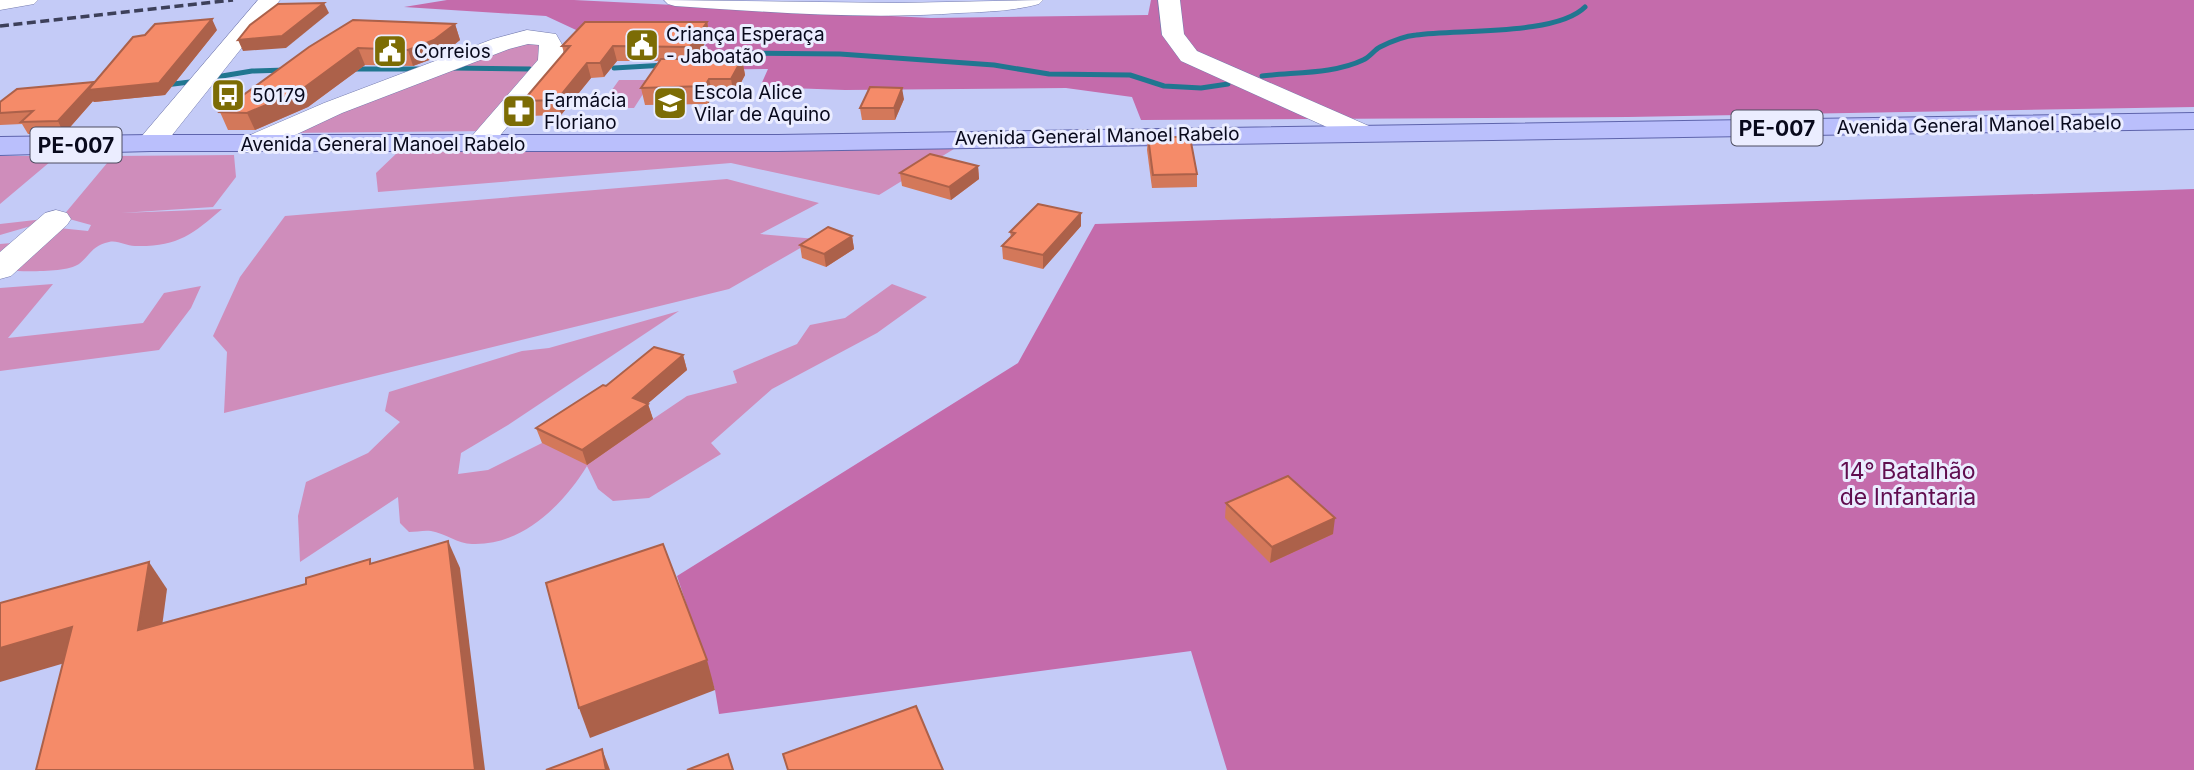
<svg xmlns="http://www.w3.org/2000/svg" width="2194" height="770" viewBox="0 0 2194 770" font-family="Inter,sans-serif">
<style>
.green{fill:#cf8dbb}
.forest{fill:#c46bab}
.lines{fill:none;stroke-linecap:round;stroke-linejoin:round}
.stream{stroke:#207690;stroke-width:5}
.minor-casing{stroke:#747bae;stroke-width:1}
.major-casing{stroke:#5e64ac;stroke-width:2}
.minor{fill:#fff;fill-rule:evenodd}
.major{fill:#babffc;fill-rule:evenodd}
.rail{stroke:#3d405a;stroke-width:3.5;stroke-dasharray:9 4.5;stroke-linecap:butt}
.wall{fill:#d3785a}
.shaded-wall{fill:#ac614a}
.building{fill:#f58b69;stroke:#ac614a;stroke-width:2}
.labels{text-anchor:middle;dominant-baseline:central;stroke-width:6;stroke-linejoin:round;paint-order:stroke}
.far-poi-label{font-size:19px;fill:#08091c;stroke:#ebedff;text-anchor:start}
.far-street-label{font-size:19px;fill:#08091c;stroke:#ebedff}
.shield{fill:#ebedff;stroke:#4c4d60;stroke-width:2}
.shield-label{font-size:21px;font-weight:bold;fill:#08091c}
.park-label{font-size:23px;fill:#600d4f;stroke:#ebedff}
</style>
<rect width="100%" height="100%" fill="#c4cbf7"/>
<g class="green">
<polygon points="543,37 544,71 492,131 282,133 517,39"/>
<polygon points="619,80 652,80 634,108 599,108"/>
<polygon points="962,144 879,195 731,163 378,192 376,173 399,151 786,149"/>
<path d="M234,155L236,177L213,207L121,213L222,209C192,235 177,247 135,246C126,246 118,240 109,242C93,245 90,255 79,264C66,273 25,271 9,271L0,261V244L12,243L59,228L88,231L91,225L62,217L0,235V224L62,217L113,156Z"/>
<polygon points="0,156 57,156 0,204"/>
<polygon points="727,179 819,203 760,234 816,239 729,289 224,413 227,352 213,336 240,277 285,216"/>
<polygon points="53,284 8,338 143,323 164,293 201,286 191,308 159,350 0,371 0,288"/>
<path d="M892,284L927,297L877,333L772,389L711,443L721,454L649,498L613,501L598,489L587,466C563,505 522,546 472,544C458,544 445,533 431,531C424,530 416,532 409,532L400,523L398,497L300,562L298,516L306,482L368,453L400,422L385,411L389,392L522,351L549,348L679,311L508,425L461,453L458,474L488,470L542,443L653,419L687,396L737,383L733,371L797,344L810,325L845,318Z"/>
</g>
<g class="forest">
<polygon points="447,0 574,0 931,18 1148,15 1151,0 2194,0 2194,107 1628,117 1141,120 1132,97 1066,88 845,90 760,87 768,69 696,70 709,36 589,36 546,16 404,7"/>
<polygon points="2194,189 2194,770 1227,770 1191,651 719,714 715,690 677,576 1018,363 1095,224"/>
</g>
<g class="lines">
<g class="stream">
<polyline points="689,60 727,53 840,54 994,65 1049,74 1130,75 1164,86 1201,88 1228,84"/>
<polyline points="453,68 530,69"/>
<polyline points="614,68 666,65"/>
<polyline points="351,69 418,69"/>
<path d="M1262,76C1294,72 1334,74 1363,60C1370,57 1374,50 1380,47C1390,42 1406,36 1416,35C1457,29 1556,36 1585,7"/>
<polyline points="216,77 252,71 286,70"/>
<polyline points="165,85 190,82"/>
</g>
<g class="minor-casing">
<g id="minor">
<polygon points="0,0 38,0 34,4 0,10"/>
<polygon points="258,0 280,0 161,149 151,151 141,149 138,143 141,137"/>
<path d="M664,0L898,3L1043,0L1039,4C1014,11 986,12 959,13C865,20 770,12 675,6L668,4Z"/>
<polygon points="1158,0 1180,0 1184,34 1197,51 1369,126 1373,132 1369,138 1360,140 1351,138 1181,61 1162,35"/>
<polygon points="527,30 556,34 564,48 562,61 488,150 478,152 468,150 465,144 538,60 539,45 528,44 509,49 342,113 261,151 251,153 241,151 237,145 241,139 324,103 493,39"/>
<polygon points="56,210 67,213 71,219 67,225 11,276 0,279 0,252 45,213"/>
</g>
</g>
<g class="major-casing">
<polygon id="major" points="2194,113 2194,129 778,151 151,151 0,155 0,137 151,135 778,135"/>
</g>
<use href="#minor" class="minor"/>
<use href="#major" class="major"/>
<polyline class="rail" points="0,26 233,0"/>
</g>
<g class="wall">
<polygon points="707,22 710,36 694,59 742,59 745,75 734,96 713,96 708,104 645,105 641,88 660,61 617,61 604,77 591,78 561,115 527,116 523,101 564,53 562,46"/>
<polygon points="455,24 460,40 440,56 413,66 365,65 308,107 255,130 228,130 220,112 309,47"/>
<polygon points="217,30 165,95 94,102 93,101 64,134 28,134 22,124 0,125 0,102 94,82"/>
<polygon points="904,99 895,120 862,120 860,108"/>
<polygon points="1148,137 1197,174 1197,187 1152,188 1147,150"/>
<polygon points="978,166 979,179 951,200 902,186 900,173"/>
<polygon points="1081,213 1081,226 1043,269 1003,259 1002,246 1011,237 1010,232"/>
<polygon points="852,236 854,249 826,267 802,258 800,245"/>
<polygon points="683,355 687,370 647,404 648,404 653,419 587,465 542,443 536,428 606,386"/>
<polygon points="1226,503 1333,534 1270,563 1225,518"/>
</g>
<g class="shaded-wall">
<polygon points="324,3 329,13 286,48 243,51 238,40"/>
<polygon points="212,19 217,30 165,95 94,102 93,101 64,134 58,121 94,82"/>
<polygon points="707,22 710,36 693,61 690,47"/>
<polygon points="455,24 460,40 440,56 413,66 408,50"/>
<polygon points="613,46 617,61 604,77 600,63"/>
<polygon points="358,48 365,65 308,107 255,130 247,113"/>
<polygon points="742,59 745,75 734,96 731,79"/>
<polygon points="587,63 591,78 561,115 557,100"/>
<polygon points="709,79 713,96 708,104 705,86"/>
<polygon points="902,88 904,99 895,120 894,108"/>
<polygon points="978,166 979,179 951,200 949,187"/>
<polygon points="1081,213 1081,226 1043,269 1043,255"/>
<polygon points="852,236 854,249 826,267 824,254"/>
<polygon points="683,355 687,370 638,412 648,404 653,419 587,465 582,450 633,398"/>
<polygon points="1335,518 1333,534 1270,563 1272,547"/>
<polygon points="448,541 460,568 485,770 475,770"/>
<polygon points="149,562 167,589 158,657 138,630"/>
<polygon points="72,627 92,655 0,682 0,648"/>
<polygon points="707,660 715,690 590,738 579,708"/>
<polygon points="602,749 610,770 606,770"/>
</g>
<g class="building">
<polygon points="324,3 282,36 238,40 250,25 278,4"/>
<polygon points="212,19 159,83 88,90 133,37 145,35 155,24"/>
<polygon points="353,20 455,24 434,40 408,50 358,48 301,90 247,113 220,112 309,47"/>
<polygon points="585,22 707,22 690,47 613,46 600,63 587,63 557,100 523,101 570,46 562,46"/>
<polygon points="661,59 742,59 731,79 709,79 705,86 641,88"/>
<polygon points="94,82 58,121 21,122 33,111 0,113 0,102 17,89"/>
<polygon points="870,87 902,88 894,108 860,108"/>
<polygon points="1148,137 1190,137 1197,174 1153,175"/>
<polygon points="930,154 978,166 949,187 900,173"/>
<polygon points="1038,204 1081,213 1043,255 1002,246 1015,233 1010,232"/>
<polygon points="828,227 852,236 824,254 800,245"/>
<polygon points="654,347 683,355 633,398 648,404 582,450 536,428 603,385 606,386"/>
<polygon points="1288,476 1335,518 1272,547 1226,503"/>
<polygon points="448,541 475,770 36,770 72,627 0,648 0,603 149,562 138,630 306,584 306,578 370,559 370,564"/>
<polygon points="663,544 707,660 579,708 546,583"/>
<polygon points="916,706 943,770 788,770 783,754"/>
<polygon points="602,749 606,770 546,770"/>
<polygon points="728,754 733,770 687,770"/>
</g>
<defs>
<g id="civic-square" transform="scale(1.75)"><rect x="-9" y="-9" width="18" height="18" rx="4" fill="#7c6c05" stroke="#ebedff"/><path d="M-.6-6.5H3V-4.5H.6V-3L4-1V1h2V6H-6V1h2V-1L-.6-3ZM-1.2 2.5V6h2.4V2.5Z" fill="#fff"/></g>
<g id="bus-square" transform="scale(1.75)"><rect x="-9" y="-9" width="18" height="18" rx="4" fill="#7c6c05" stroke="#ebedff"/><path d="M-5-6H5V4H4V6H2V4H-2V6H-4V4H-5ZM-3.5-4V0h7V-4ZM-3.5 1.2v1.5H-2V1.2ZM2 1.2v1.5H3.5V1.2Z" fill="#fff"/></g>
<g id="school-square" transform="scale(1.75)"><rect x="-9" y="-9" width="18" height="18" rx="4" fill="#7c6c05" stroke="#ebedff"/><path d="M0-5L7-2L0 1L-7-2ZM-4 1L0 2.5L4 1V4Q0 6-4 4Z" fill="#fff"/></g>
<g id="pharmacy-square" transform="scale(1.75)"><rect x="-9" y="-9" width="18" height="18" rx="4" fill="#7c6c05" stroke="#ebedff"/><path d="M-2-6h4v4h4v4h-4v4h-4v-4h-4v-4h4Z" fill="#fff"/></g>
</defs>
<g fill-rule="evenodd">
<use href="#civic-square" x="642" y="45"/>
<use href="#civic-square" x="390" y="51"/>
<use href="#bus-square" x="228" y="95"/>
<use href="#school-square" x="670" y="103"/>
<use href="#pharmacy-square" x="519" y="111"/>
</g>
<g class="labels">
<g class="far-poi-label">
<text x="666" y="34">Criança Esperaça<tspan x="666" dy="22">- Jaboatão</tspan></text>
<text x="414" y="51">Correios</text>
<text x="694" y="92">Escola Alice<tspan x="694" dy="22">Vilar de Aquino</tspan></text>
<text x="252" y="95">50179</text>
<text x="544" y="100">Farmácia<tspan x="544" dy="22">Floriano</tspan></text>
</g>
<g class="far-street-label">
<text transform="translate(1979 125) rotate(-1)">Avenida General Manoel Rabelo</text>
<text transform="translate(1097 136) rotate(-1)">Avenida General Manoel Rabelo</text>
<text x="383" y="144">Avenida General Manoel Rabelo</text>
</g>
<g class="shield">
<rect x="1731.5" y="110.5" width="91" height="35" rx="5"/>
<rect x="30.5" y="127.5" width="91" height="35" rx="5"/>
</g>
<g class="shield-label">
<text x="1777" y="128">PE-007</text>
<text x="76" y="145">PE-007</text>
</g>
<g class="park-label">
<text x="1908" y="471">14° Batalhão<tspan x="1908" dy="26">de Infantaria</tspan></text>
</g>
</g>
</svg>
